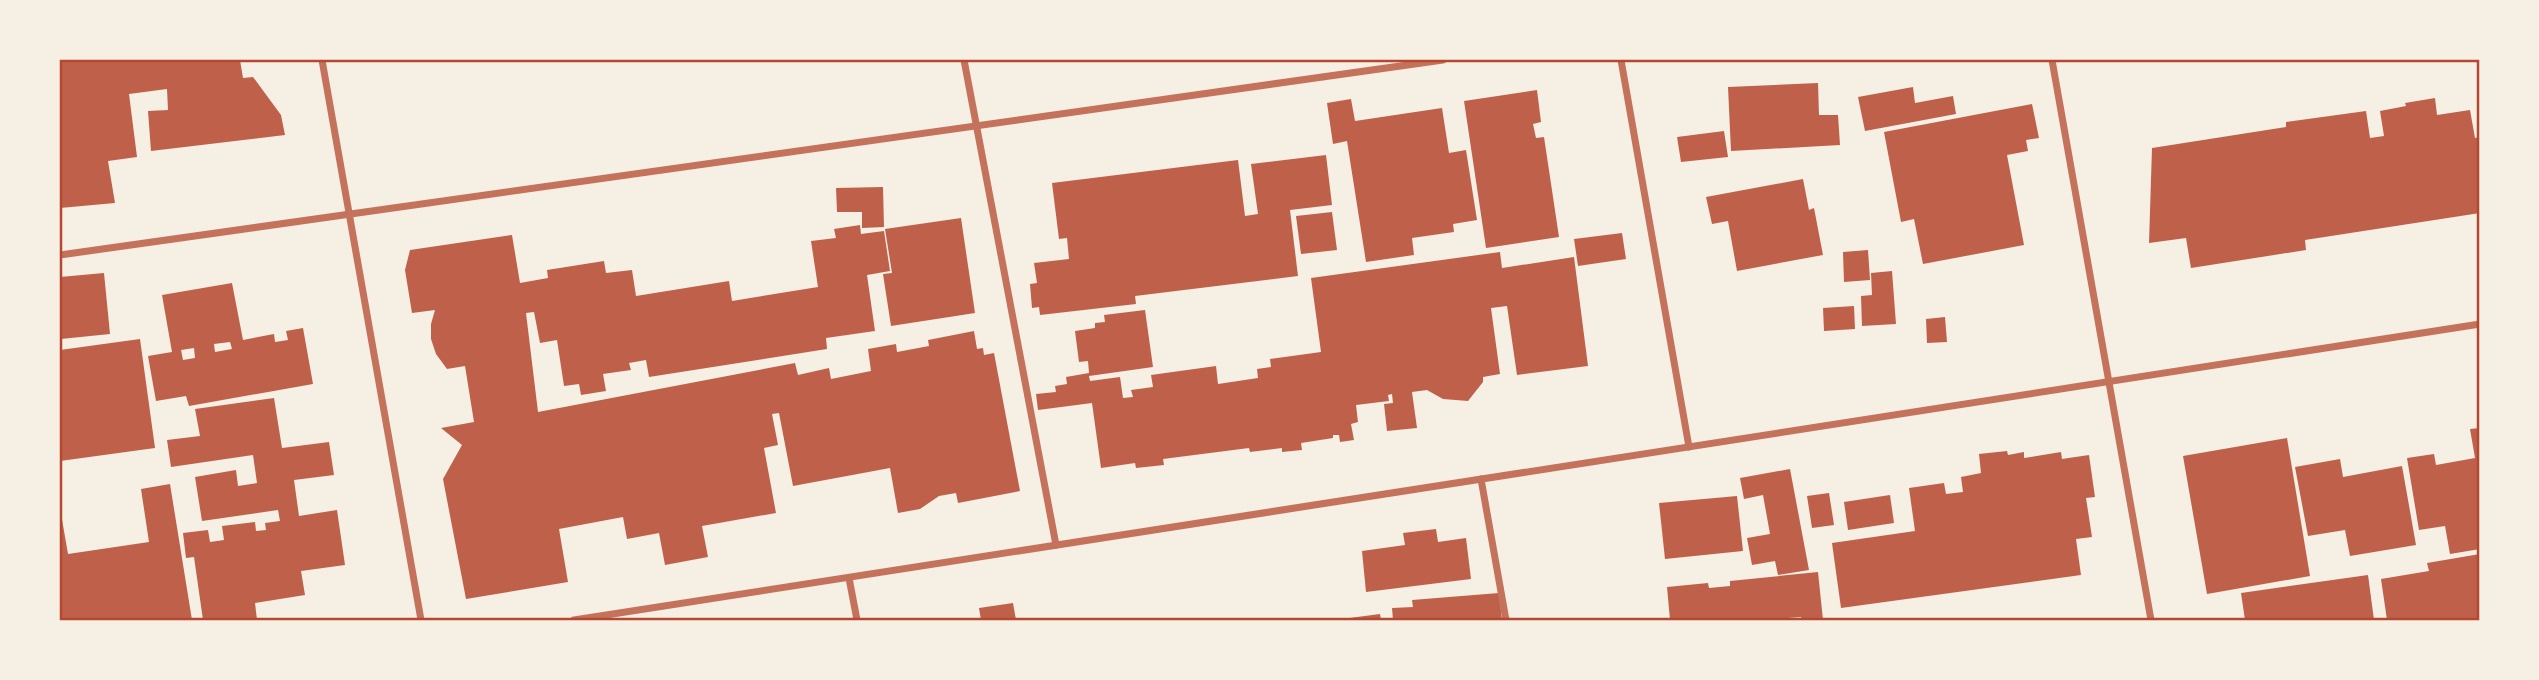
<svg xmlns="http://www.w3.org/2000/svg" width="2539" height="680" viewBox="0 0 2539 680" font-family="'Noto Sans',sans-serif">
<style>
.building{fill:#bf614a;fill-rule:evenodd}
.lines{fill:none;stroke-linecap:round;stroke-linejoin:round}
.minor{stroke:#c5725c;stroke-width:7}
.neatline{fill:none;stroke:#b5482f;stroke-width:2.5}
</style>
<rect width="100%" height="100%" fill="#f6efe4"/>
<g class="building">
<polygon points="60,60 240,60 243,78 253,77 281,115 285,135 151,151 148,111 168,110 167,89 129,94 137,157 108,161 115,203 60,208"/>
<polygon points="1818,83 1819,115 1838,115 1840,145 1731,151 1728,87"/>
<polygon points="1913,87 1915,103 1953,96 1956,114 1865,131 1858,97"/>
<polygon points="1537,90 1541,122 1533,124 1536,138 1544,137 1559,237 1486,248 1464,101"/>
<polygon points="2435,98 2437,115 2470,110 2475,138 2480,137 2480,213 2305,240 2306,250 2191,268 2186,238 2149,243 2152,148 2286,127 2286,122 2366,111 2370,138 2384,136 2380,111 2406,106 2405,103"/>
<polygon points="1351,99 1355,121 1442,108 1449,153 1466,150 1477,220 1453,224 1454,232 1412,238 1414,255 1366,262 1347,141 1333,144 1327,103"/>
<polygon points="2032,104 2039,138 2026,140 2028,151 2007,155 2024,245 1923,264 1914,219 1901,222 1884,132"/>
<polygon points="1724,131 1728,157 1681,162 1677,137"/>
<polygon points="1326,155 1332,205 1290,210 1298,276 1135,296 1136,304 1040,315 1039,307 1032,308 1030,284 1037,283 1034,263 1069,259 1067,238 1059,239 1052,183 1238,160 1245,216 1258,214 1251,164"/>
<polygon points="1803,179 1809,210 1814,208 1823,255 1737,271 1728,221 1712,224 1706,197"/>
<polygon points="883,187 884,227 862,228 862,212 837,212 836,188"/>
<polygon points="1332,212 1337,250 1301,254 1296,216"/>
<polygon points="961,218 975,313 891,326 883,274 892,273 885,229"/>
<polygon points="860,225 861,234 884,231 890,271 867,275 875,331 826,338 827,349 649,377 646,360 629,363 631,370 603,374 606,391 581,395 579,384 564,386 557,340 540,343 534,312 526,313 538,412 795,363 798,375 829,368 831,379 871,371 868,349 896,344 897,352 929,346 928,340 974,331 977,349 983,348 984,355 994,353 1020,491 958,503 956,493 939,496 920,509 898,513 890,468 793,486 779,413 772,414 778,445 764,448 776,513 702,526 708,557 665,565 659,533 627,539 623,517 559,529 568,582 466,599 443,479 462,445 441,428 474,422 465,366 447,369 436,354 431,339 431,324 435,310 412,313 405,270 410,250 512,235 520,283 548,278 547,270 604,261 606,273 632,270 636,296 729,281 732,301 818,287 811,241 836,238 834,229"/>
<polygon points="1622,233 1626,259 1578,266 1574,239"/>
<polygon points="1868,250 1870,280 1844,282 1843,252"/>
<polygon points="1500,252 1502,268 1574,257 1588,366 1517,375 1507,306 1491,308 1500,374 1483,377 1483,382 1468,401 1443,399 1427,390 1412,392 1417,428 1387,431 1384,404 1393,403 1392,394 1388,395 1389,401 1356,405 1358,422 1351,424 1354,440 1340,442 1339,435 1333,435 1333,438 1301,443 1302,450 1282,452 1282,448 1250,452 1249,448 1163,459 1164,465 1136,468 1135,463 1101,468 1092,403 1038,410 1036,394 1056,392 1055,386 1067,384 1066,377 1089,373 1088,361 1079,362 1075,331 1095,328 1095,323 1105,322 1104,315 1145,310 1153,367 1089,376 1090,381 1120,377 1123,398 1133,397 1131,390 1153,387 1151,375 1216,366 1218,384 1258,378 1257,369 1271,367 1270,359 1321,352 1311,278"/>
<polygon points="1892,271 1896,324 1862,326 1861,296 1872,295 1871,273"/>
<polygon points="104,273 110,334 61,339 60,277"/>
<path d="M232,283L243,340L274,334L275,342L288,340L286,331L303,328L313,384L189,406L186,396L156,401L148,356L172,352L162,295ZM230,342L232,349L215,352L214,344ZM194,348L195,358L183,360L181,350Z"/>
<polygon points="1854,306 1855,329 1824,331 1823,308"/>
<polygon points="1945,317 1947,342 1927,343 1926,319"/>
<polygon points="140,339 155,448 60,461 60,350"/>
<polygon points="274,398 282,448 329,442 334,475 294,480 299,516 337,510 345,565 301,571 305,595 255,603 257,620 203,620 194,557 186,558 183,533 208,530 210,542 224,540 222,526 255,522 256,531 266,530 265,523 280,521 278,510 202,521 195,477 236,470 238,486 257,483 253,455 171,467 167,440 200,436 195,409"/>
<polygon points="2480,428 2480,549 2450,554 2445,526 2419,530 2407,458 2434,454 2436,465 2475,458 2470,429"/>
<polygon points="2287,438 2310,576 2207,594 2183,456"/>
<polygon points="2007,451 2008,455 2024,452 2024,458 2061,452 2062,459 2089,455 2095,497 2086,498 2092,537 2076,539 2081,575 1841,608 1832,543 1915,531 1909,488 1944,483 1946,494 1963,492 1961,477 1981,473 1979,454"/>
<polygon points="2340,459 2343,477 2402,466 2416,545 2350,556 2345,530 2308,536 2295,467"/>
<polygon points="1790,469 1809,570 1778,575 1775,561 1752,565 1747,538 1770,534 1763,495 1744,499 1740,478"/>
<polygon points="170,484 192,620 60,620 60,508 68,554 149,542 141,489"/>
<polygon points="1829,493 1834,525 1812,528 1807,496"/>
<polygon points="1890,495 1894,523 1848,530 1844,502"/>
<polygon points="1737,496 1743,551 1665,559 1659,503"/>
<polygon points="1436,529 1438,542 1466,538 1471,579 1366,592 1362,551 1405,545 1403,533"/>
<polygon points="2480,554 2480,620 2387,620 2381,579 2429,571 2427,563"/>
<polygon points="1818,572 1823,620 1802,620 1801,617 1763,620 1670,620 1667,587 1708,583 1709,588 1730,586 1730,581"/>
<polygon points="2368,575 2374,620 2245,620 2241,593"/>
<polygon points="1499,593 1502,620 1393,620 1392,608 1413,607 1412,600"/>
<polygon points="1013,603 1016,620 981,620 979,608"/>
<polygon points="1380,614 1381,620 1342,620 1342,619"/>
</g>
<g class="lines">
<g class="minor">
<polyline points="322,60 421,620"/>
<polyline points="964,60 1056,545"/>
<polyline points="1621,60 1689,447"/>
<polyline points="2052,60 2151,620"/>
<polyline points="60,255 1443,60"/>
<polyline points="1481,479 1506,620"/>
<polyline points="849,578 857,620"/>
<polyline points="574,620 2480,324"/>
</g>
</g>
<rect width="2539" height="680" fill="none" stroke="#f6efe4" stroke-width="122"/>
<rect x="61" y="61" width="2417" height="558" class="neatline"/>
</svg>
